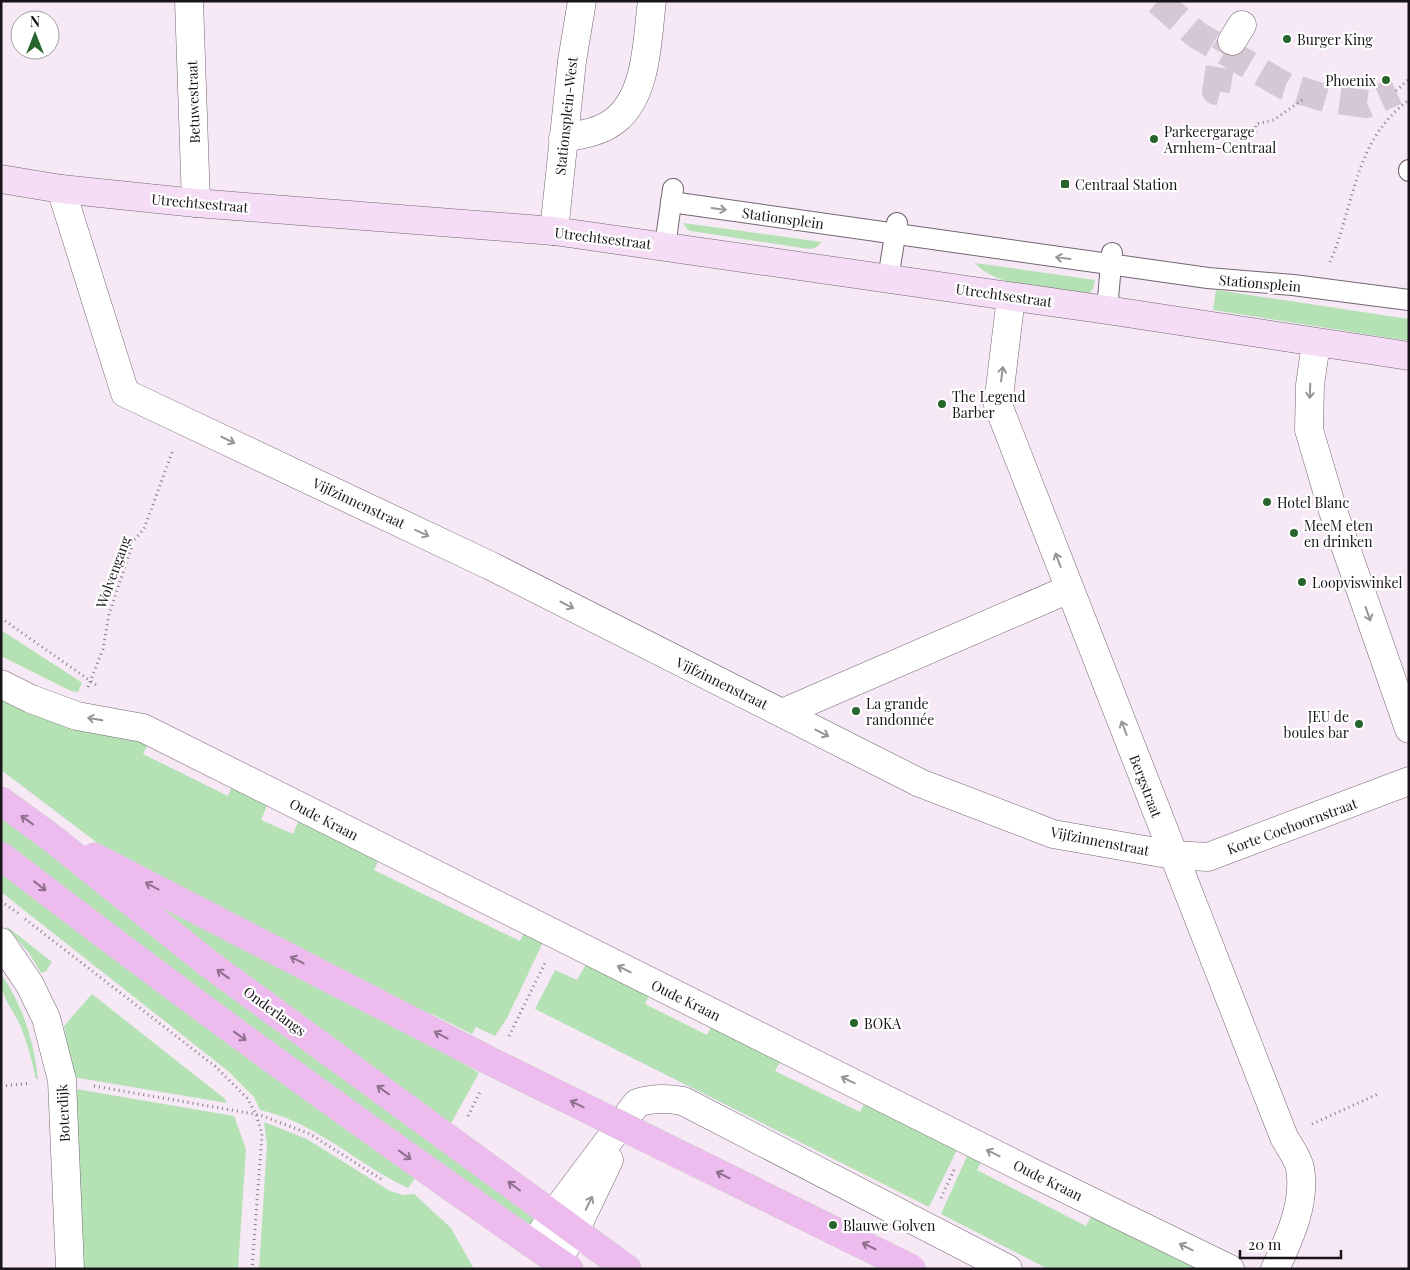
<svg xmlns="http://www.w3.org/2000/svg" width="1410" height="1270" viewBox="0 0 1410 1270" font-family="'Playfair Display',serif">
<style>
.green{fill:#b4e2b5}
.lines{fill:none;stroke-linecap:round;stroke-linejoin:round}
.street-tunnel{stroke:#d5c8d4;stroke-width:28;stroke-dasharray:28 14;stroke-linecap:butt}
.lane-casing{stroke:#726672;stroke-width:22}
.street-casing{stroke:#726672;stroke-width:29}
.secondary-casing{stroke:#726672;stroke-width:29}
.primary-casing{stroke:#d1d0d1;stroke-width:29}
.path{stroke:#857c85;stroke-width:3;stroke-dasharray:1 4;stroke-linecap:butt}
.lane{stroke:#fff;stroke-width:20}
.street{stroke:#fff;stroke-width:28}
.secondary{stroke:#f6ddf6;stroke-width:28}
.primary{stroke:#edbbed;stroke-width:28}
.primary-bridge-casing{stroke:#d1d0d1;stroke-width:29;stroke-linecap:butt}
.primary-bridge{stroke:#edbbed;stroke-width:28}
.oneway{stroke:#989598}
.oneway2{stroke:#8e708e}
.poi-dot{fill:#28652d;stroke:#fff;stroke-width:2}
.labels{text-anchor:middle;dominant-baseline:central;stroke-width:4.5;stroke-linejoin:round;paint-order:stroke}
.poi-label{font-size:14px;fill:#191419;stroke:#fff;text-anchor:start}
.street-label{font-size:14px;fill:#191419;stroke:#fff}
</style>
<rect width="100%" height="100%" fill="#f6e8f5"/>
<g class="green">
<polygon points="683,223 822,242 815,248 809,249 691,231 687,229"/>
<path d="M975,263L1095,280L1093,289L1089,293C1055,289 998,289 975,263Z"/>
<polygon points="1216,290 1409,319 1409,341 1213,310"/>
<polygon points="1,630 78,680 82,683 78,692 71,691 1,656"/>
<polygon points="1,696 148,744 143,754 228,796 233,784 268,803 261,820 293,834 300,817 380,857 374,870 520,941 525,931 544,940 507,1018 495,1036 476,1027 472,1034 434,1015 391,1000 112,854 1,770"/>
<polygon points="1,816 535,1214 535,1226 518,1223 1,844"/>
<path d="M1,867L416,1177L408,1188C367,1169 334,1139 293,1121C283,1116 271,1113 260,1110L254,1097L228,1071L1,892Z"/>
<polygon points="164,908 385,1017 479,1073 450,1125 162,916 161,910"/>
<polygon points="5,925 52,962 46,971 41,973 29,953"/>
<polygon points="588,961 651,992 645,1004 707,1035 713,1024 782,1058 775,1071 860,1112 866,1101 959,1146 929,1207 535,1009 555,970 577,980"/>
<path d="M1,974C23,1005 34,1042 38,1079H36C32,1060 27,1042 20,1025C10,1004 1,999 1,974Z"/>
<polygon points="92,994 225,1099 227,1103 73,1077 64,1026"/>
<polygon points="76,1089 234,1116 246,1149 238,1269 83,1269"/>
<polygon points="264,1122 307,1139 390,1191 404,1195 414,1194 451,1228 474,1269 259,1269 267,1144"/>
<polygon points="969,1152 983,1158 977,1170 1086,1226 1093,1213 1206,1269 1048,1269 941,1214"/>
</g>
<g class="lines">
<g class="street-tunnel">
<polyline points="1158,1 1197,35 1285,86 1329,99 1367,104 1396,91"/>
<polyline points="1220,92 1216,91 1221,60 1232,41"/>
</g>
<g class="lane-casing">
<g id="lane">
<polyline points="1409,170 1409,171"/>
<polyline points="671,202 1208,278 1293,285 1409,300"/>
<polyline points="665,246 673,189"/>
<polyline points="888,279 897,223"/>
<polyline points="1107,310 1112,253"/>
</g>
</g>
<g class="street-casing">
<g id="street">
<polyline points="189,1 196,203"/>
<polyline points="1232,41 1242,25"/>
<path d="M563,138C581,135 602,132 617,119C648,92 647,38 652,1"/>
<polyline points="61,189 125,393 491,566 920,783 1053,834 1173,855 1208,857 1409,781"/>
<polyline points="554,231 572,61 582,1"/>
<path d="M1011,297L998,405L1284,1137C1289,1146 1298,1158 1300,1168C1306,1203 1290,1237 1275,1269"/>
<polyline points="1316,343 1310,385 1309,430 1333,511 1409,729"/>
<polyline points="1,684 31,699 77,716 143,728 1035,1174 1230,1269"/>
<polyline points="782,713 1069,589"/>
<polyline points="1,942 30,985 46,1018 62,1080 70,1269"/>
<path d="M534,1244L553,1215L637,1103C653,1098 667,1098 683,1101L1008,1269"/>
<polyline points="557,1261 575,1231 609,1160"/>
</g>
</g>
<g class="secondary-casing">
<polyline id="secondary" points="1,179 61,189 196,203 554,231 1107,310 1409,356"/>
</g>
<g class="primary-casing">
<g id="primary">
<polyline points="1,801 53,839 209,964 627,1269"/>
<path d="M1,856C187,999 376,1136 569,1269"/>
<polyline points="94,857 484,1058"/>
</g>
</g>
<g class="path">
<polyline points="1396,91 1409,79"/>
<polyline points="1255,132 1256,124 1274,120 1302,100"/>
<path d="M1330,262C1355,204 1354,140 1409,100"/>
<polyline points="1,618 99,687"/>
<polyline points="88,687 103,649 109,614 134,540 144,529 173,450"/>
<polyline points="1,901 19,914"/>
<polyline points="25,919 216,1067 247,1098 256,1114 262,1134 252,1269"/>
<polyline points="509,1036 545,963"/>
<polyline points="1,1086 31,1083"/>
<polyline points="94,1086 260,1115 310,1134 381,1179"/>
<polyline points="468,1116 481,1090"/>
<polyline points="1312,1124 1378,1094"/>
<polyline points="941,1198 955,1168"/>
</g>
<use href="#lane" class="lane"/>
<use href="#street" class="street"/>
<use href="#secondary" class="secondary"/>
<use href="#primary" class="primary"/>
<g class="primary-bridge-casing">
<polyline id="primary-bridge" points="484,1058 912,1269"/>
</g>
<use href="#primary-bridge" class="primary-bridge"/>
</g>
<defs><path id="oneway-shaft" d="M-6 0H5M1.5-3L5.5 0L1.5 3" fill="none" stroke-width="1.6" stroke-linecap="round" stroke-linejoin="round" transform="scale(1.25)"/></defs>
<g class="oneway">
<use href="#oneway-shaft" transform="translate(719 209) rotate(8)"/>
<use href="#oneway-shaft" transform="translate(1063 258) rotate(-172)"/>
<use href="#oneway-shaft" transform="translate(1002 374) rotate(-83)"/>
<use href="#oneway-shaft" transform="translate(1310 391) rotate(92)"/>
<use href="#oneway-shaft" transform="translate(228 440) rotate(26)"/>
<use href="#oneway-shaft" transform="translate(422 533) rotate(25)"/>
<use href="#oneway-shaft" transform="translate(1058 560) rotate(-111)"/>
<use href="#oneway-shaft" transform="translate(567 605) rotate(27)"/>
<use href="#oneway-shaft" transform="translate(1368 614) rotate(71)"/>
<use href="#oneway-shaft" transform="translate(95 719) rotate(-170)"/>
<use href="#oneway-shaft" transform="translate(1124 728) rotate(-111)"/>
<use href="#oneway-shaft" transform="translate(822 733) rotate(27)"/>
<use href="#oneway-shaft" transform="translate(624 969) rotate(-154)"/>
<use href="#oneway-shaft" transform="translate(848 1080) rotate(-154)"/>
<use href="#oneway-shaft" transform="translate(993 1153) rotate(-153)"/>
<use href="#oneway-shaft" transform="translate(589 1203) rotate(-64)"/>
<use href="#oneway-shaft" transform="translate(1186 1247) rotate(-154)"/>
</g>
<g class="oneway2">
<use href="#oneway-shaft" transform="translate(27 820) rotate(-144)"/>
<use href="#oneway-shaft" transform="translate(40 886) rotate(38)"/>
<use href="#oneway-shaft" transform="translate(152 886) rotate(-152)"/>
<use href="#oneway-shaft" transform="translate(297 960) rotate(-153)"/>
<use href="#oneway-shaft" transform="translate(223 974) rotate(-144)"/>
<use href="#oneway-shaft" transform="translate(441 1035) rotate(-152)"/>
<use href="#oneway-shaft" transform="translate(240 1036) rotate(36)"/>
<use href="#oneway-shaft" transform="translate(383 1090) rotate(-144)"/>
<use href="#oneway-shaft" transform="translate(577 1104) rotate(-154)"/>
<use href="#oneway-shaft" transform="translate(405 1155) rotate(36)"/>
<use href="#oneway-shaft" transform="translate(723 1175) rotate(-154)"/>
<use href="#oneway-shaft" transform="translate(514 1186) rotate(-143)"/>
<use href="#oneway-shaft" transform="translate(869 1246) rotate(-154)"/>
</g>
<g class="poi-dot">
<circle cx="1287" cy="39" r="5"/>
<circle cx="1386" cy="80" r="5"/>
<circle cx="1154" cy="139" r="5"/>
<rect x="1060" y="179" width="10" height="10" rx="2.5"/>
<circle cx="942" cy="404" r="5"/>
<circle cx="1267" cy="502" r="5"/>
<circle cx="1294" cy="533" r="5"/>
<circle cx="1302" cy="582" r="5"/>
<circle cx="856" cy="711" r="5"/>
<circle cx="1359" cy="724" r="5"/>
<circle cx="854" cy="1023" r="5"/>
<circle cx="833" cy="1225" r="5"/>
</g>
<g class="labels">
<g class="poi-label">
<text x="1297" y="39">Burger King</text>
<text x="1376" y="80" text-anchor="end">Phoenix</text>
<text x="1164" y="131">Parkeergarage<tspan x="1164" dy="16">Arnhem-Centraal</tspan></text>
<text x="1075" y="184">Centraal Station</text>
<text x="952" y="396">The Legend<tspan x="952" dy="16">Barber</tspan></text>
<text x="1277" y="502">Hotel Blanc</text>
<text x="1304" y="525">MeeM eten<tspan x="1304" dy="16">en drinken</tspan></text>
<text x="1312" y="582">Loopviswinkel</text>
<text x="866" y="703">La grande<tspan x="866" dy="16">randonnée</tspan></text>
<text x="1349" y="716" text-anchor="end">JEU de<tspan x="1349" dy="16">boules bar</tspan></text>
<text x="864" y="1023">BOKA</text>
<text x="843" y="1225">Blauwe Golven</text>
</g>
<g class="street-label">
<text transform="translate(193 102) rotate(-92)">Betuwestraat</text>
<text transform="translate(566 116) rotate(-84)">Stationsplein-West</text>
<text transform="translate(200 203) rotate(5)">Utrechtsestraat</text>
<text transform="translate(783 218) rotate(8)">Stationsplein</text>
<text transform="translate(603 238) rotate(7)">Utrechtsestraat</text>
<text transform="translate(1260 283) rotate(5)">Stationsplein</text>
<text transform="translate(1004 295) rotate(8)">Utrechtsestraat</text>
<text transform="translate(359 503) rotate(25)">Vijfzinnenstraat</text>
<text transform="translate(113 572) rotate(-70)">Wolvengang</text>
<text transform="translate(722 683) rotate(26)">Vijfzinnenstraat</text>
<text transform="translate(1146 786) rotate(69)">Bergstraat</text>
<text transform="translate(324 819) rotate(27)">Oude Kraan</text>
<text transform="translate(1292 826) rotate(-20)">Korte Coehoornstraat</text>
<text transform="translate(1100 841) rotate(11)">Vijfzinnenstraat</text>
<text transform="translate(686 1000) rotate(26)">Oude Kraan</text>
<text transform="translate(275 1011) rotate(36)">Onderlangs</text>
<text transform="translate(63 1113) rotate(-93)">Boterdijk</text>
<text transform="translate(1048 1180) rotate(26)">Oude Kraan</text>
</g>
</g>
<rect width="1410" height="1270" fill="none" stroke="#191419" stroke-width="5"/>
<g transform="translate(35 35)"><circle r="24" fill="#ffffff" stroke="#a3a1a3"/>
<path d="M0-4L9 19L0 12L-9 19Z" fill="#28652d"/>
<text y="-8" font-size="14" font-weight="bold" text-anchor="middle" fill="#191419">N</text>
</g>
<path d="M1240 1250v8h101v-8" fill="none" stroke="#191419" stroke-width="2.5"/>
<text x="1248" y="1250" font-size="15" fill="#191419" stroke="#ffffff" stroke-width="4" paint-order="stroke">20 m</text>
</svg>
